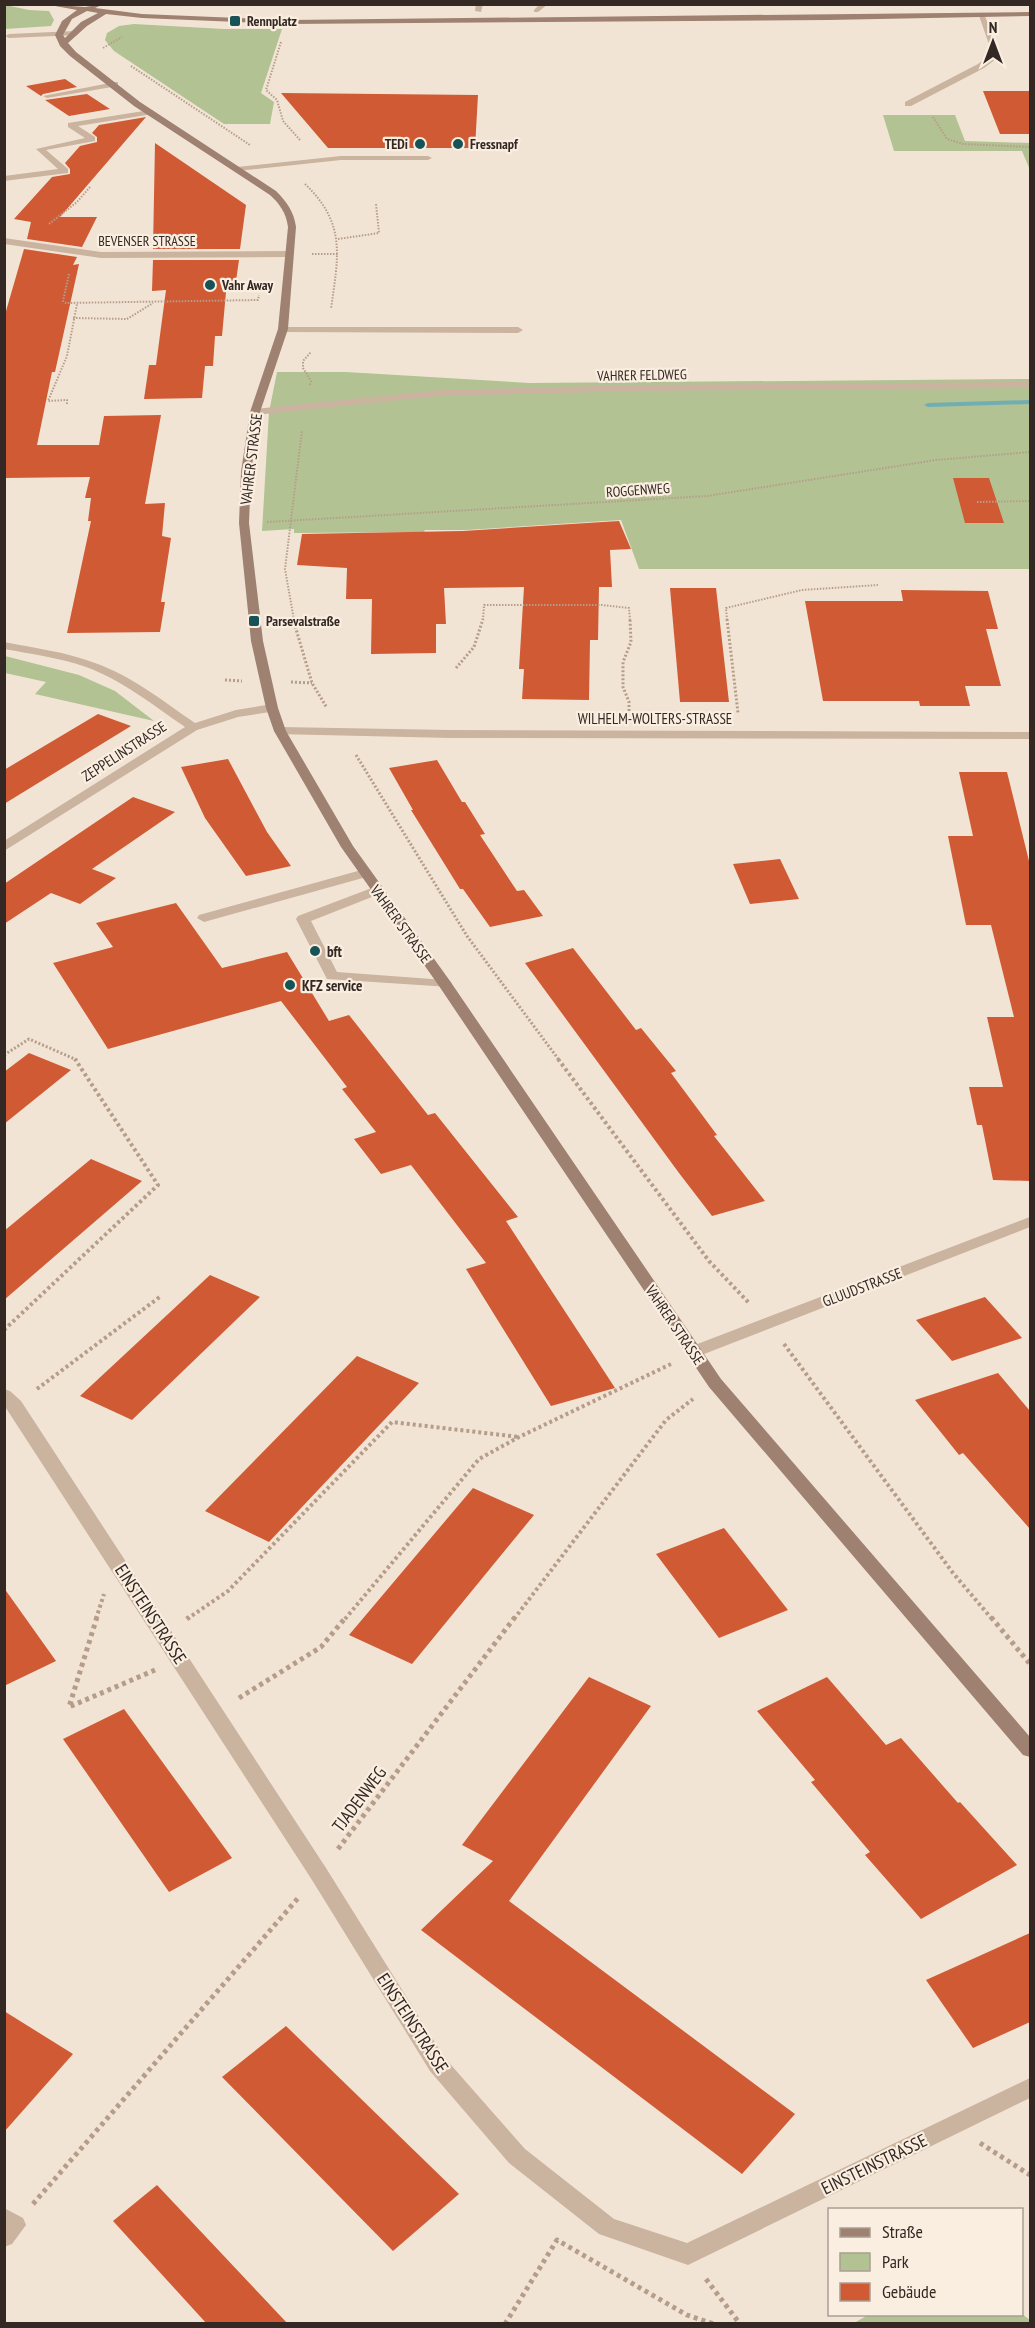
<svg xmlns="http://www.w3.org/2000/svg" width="1035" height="2328" viewBox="0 0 1035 2328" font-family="'PT Sans Narrow',sans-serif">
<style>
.green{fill:#b2c293}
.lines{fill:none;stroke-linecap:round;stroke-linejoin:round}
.stream{fill:#71aeb1;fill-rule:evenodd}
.building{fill:#d05a34}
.path-far3{stroke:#b69d8a;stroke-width:2;stroke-dasharray:1.5 1.5;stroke-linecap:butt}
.path-far2{stroke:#b69d8a;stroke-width:3;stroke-dasharray:2 2;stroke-linecap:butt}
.path-far1{stroke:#b69d8a;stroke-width:4;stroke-dasharray:3 3;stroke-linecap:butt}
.path{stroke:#b69d8a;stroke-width:5;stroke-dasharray:4 4;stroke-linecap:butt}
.service{fill:#cab39f;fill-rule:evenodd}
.minor{fill:#cab39f;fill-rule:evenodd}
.secondary{fill:#9e8171;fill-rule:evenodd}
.poi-dot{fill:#165357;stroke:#faeee0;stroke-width:2}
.labels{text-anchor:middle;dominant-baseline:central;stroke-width:4.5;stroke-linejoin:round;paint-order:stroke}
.far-poi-label{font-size:14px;font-weight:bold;fill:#332823;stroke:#faeee0;text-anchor:start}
.far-street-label{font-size:14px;fill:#332823;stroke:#faeee0}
.street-label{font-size:15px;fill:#332823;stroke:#faeee0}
.poi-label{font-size:15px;font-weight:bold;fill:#332823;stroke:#faeee0;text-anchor:start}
.near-street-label{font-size:18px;fill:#332823;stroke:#faeee0}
</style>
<rect width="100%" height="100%" fill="#f2e4d4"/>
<g class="green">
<polygon points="5,5 29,10 49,11 54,20 51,26 5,29"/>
<polygon points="134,24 224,29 282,29 261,93 274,102 270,124 224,124 114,51 105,40 107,33 119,26"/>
<polygon points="883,115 955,115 965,141 1030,143 1030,170 1022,151 894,151"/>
<polygon points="277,372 346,372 529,383 1030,379 1030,569 639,569 621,520 466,530 425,530 424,532 294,533 294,529 262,531 269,412"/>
<polygon points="5,656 79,675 115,691 154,721 35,694 46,682 5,673"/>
<polygon points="870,2314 1022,2314 1030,2320 1030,2323 854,2323"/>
</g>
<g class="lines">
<polygon class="stream" points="1030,400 1030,404 928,407 924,405 928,403"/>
</g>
<g class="building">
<polygon points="65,79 77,87 43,94 41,96 26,86"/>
<polygon points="983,91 1030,91 1030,134 1000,134"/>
<polygon points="281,93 478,95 475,148 328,148"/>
<polygon points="87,94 110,109 69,116 45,100"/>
<polygon points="146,117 60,217 97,217 82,247 27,239 31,222 14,219 52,177 70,174 70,169 65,163 80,146 97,142 97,137 92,133 99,125"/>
<polygon points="155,143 246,205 240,249 153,249"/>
<polygon points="24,249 77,257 73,265 79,264 55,372 52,372 37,445 99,445 104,416 161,415 145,504 165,503 162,536 171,538 161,602 165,602 160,632 67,633 91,521 88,521 91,498 85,498 90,477 4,478 4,318"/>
<polygon points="153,260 239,260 236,281 227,281 222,336 215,336 213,366 205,366 202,398 144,399 149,365 156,365 166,290 152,291"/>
<polygon points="953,478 989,478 1004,523 965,523"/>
<polygon points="619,521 631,549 610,550 612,587 599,587 598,640 590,640 589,700 522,699 524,669 519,669 524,587 444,588 446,624 436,624 436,653 371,654 372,599 346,599 347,568 297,565 302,534 463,531"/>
<polygon points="670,588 716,588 729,702 680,702"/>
<polygon points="901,590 988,591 998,629 986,629 1001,686 965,686 970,706 920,706 919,701 823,701 805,601 903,601"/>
<polygon points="98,714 131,726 4,804 4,770"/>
<polygon points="228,759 267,832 291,866 246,876 205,818 181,767"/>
<polygon points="437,760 462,802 465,802 485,834 480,835 517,891 524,890 543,916 490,927 463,889 460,889 411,810 413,810 389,768"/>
<polygon points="959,772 1007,772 1030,865 1030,1181 993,1180 982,1125 977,1125 969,1087 1003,1087 987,1017 1014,1017 991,925 966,925 948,836 973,836"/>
<polygon points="133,797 175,812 92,869 116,878 80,904 51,893 4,924 4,884"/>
<polygon points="780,859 799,899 750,904 733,864"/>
<polygon points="176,903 222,968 287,952 329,1021 349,1015 428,1115 435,1113 518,1217 506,1221 615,1388 551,1406 466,1269 486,1263 411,1165 381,1174 354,1139 376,1132 342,1089 347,1087 281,1001 108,1049 53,963 113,947 96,923"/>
<polygon points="573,948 636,1030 641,1028 676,1071 671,1073 717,1135 714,1136 765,1201 712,1216 679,1173 525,963"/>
<polygon points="29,1053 71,1070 4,1124 4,1072"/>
<polygon points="91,1159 142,1181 4,1300 4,1231"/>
<polygon points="210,1275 260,1297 132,1420 80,1396"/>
<polygon points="985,1297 1022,1338 952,1361 916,1320"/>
<polygon points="357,1356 419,1383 269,1542 205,1511"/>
<polygon points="998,1373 1030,1411 1030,1529 963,1453 959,1455 915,1400"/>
<polygon points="473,1488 534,1515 412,1664 349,1635"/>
<polygon points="724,1528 788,1610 719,1638 656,1554"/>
<polygon points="4,1588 56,1661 4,1686"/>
<polygon points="589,1677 651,1706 509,1901 795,2114 742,2174 421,1930 493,1861 462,1845"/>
<polygon points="827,1677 886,1745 901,1738 958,1803 960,1802 1017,1865 921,1919 865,1855 870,1852 811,1782 815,1780 757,1711"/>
<polygon points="124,1709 232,1858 169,1892 63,1739"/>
<polygon points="1030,1933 1030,2022 973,2048 926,1980"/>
<polygon points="4,2011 73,2054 4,2132"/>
<polygon points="286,2026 459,2194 393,2251 222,2077"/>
<polygon points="157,2185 288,2324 207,2324 113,2221"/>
</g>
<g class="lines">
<g class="path-far3">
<polyline points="281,42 266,90 277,100 283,121 300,140"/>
<polyline points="103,48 122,37"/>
<polyline points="131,66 250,145"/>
<polyline points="933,117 947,139 963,144 1030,147"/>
<path d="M305,184C347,224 338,257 331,309"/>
<polyline points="49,224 77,202 90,187"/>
<polyline points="338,239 379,233 376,204"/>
<polyline points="312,254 338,254"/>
<polyline points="69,274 63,301 66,303 258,300 259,295"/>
<polyline points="73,318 127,319 153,303"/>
<polyline points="310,385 311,381 303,368 303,361 311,352"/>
<polyline points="67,404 67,400 48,401 67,356 77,304"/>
<polyline points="977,502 1030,501"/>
<polyline points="267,522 707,496 936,460 1030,452"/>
<polyline points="294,620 285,569 302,430"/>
<polyline points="483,620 484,605 602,605 629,608 630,620"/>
<polyline points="727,620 726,608 802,590 878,585"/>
</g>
<g class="path-far2">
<polyline points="293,619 312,683 327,708"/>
<polyline points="727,619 738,713"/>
<polyline points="456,668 474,647 483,619"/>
<polyline points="225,680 242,681"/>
<polyline points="291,682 312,683"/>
<polyline points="629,711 629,702 623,687 623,662 631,642 630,619"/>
<polyline points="356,755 467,936 559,1060"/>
<polyline points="4,1055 29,1039 77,1060"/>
</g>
<g class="path-far1">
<polyline points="558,1059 709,1261 750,1304"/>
<polyline points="4,1330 158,1185 75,1059"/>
<polyline points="784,1344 953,1573 992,1619"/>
<polyline points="37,1389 161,1296"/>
<polyline points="96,1619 104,1594"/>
<polyline points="187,1619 228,1591 392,1422 519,1437"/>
<polyline points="345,1619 479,1459 519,1437 671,1364"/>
<polyline points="514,1619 666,1420 693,1399"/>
</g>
<g class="path">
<polyline points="97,1617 69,1707 155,1670"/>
<polyline points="991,1617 1030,1664"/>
<polyline points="187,1619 189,1617"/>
<polyline points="239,1698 321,1647 346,1617"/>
<polyline points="338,1849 515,1617"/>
<polyline points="980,2143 1030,2175"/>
<polyline points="33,2204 299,1897"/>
<polyline points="706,2279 740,2324"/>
<polyline points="505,2324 557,2240 687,2315 714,2324"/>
</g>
<g class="service">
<polygon points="476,4 483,4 481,12 475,11"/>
<polygon points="540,4 548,4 538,12 534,12 534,10"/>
<polygon points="75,31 78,35 9,38 5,36 9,34"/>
<polygon points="115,82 118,82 118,86 47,98 43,96"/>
<polygon points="150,110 153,110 153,114 78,126 95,137 95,141 46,150 68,169 68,173 4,181 4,176 58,169 36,149 85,138 68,127 68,123"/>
<polygon points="341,156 428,156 432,158 428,160 341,160 237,171 233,169 237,167"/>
<polygon points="280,327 518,327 523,330 518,333 283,332 280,331"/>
<polygon points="1030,382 1030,388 636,391 440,396 255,415 250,412 255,409 440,390 636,385"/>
<polygon points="365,869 370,870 371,873 370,876 204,922 197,918 199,915"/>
<polygon points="377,886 384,890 382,893 311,921 337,972 445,980 450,981 452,984 450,987 327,979 296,919 298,916"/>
</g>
<g class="minor">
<polygon points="978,13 984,14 998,47 996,59 984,68 911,106 905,106 905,102 978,64 989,56 990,47"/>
<polygon points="4,238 101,252 290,251 294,254 290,257 101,258 4,244"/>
<path d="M4,642C35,648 66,652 95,663C132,676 163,701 195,723L236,710L272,704L278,708L276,711L238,717L197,730L4,851V841L185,727C153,705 122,680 86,667C60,658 32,654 4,649Z"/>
<polygon points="280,727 451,730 1030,732 1030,739 451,738 276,734 274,731"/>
<polygon points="1030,1217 1030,1227 699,1356 687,1356 685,1352 687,1348"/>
<polygon points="4,1389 10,1391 21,1401 326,1868 444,2057 525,2149 614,2219 687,2243 1030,2078 1030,2098 688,2265 599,2234 509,2163 430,2071 312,1880 4,1405"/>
<polygon points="4,2208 23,2218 26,2225 12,2244 4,2247"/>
</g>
<path class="secondary" d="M44,4L85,7L104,4L95,8L142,14L289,20L1030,12V16L828,20L289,24L142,18L106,14L87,26L68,43L76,52L140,102L276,191C287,202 294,212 296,227L288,329L260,412L251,472L249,523L263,641L278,708L286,731L353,846L450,981L721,1379L1030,1737V1757L1023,1755L709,1387L439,986L341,847L274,731L266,708L251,641L239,523L241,472L250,412L278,329L288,227C286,213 280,204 270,195L134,106L70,56L60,46L55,35L62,21L77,10ZM87,11L98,13L81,22L65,38L63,35L72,19Z"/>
</g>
<g class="poi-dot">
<rect x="229" y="15" width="12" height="12" rx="3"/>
<circle cx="420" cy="144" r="6"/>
<circle cx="458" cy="144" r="6"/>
<circle cx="210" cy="285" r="6"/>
<rect x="248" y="615" width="12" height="12" rx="3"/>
<circle cx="315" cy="951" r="6"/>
<circle cx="290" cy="985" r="6"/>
</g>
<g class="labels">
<g class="far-poi-label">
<text x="247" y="21">Rennplatz</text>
<text x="408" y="144" text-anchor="end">TEDi</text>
<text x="470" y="144">Fressnapf</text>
<text x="222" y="285">Vahr Away</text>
<text x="266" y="621">Parsevalstraße</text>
</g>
<g class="far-street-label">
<text x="147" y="241">BEVENSER STRASSE</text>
<text transform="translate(642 375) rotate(-1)">VAHRER FELDWEG</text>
<text transform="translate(638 490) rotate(-4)">ROGGENWEG</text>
</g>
<g class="street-label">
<text transform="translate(251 459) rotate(-83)">VAHRER STRASSE</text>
<text x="655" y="718">WILHELM-WOLTERS-STRASSE</text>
<text transform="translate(124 751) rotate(-33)">ZEPPELINSTRASSE</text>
<text transform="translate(401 924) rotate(54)">VAHRER STRASSE</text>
<text transform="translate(862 1287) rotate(-21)">GLUUDSTRASSE</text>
<text transform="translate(675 1325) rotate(56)">VAHRER STRASSE</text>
</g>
<g class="poi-label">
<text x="327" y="951">bft</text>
<text x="302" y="985">KFZ service</text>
</g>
<g class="near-street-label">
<text transform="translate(151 1614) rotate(57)">EINSTEINSTRASSE</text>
<text transform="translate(359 1799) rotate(-53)">TJADENWEG</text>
<text transform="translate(413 2023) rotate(57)">EINSTEINSTRASSE</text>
<text transform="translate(874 2164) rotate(-26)">EINSTEINSTRASSE</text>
</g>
</g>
<rect width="1035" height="2328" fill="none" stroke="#332823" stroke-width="12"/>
<rect x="828" y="2208" width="195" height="108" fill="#faeee0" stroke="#aa9f94" stroke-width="1.5"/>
<rect x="840" y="2228" width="30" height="9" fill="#9e8171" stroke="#aa9f94" stroke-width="1.5"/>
<text x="882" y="2238" font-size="18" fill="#332823">Straße</text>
<rect x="840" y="2253" width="30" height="18" fill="#b2c293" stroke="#aa9f94" stroke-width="1.5"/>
<text x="882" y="2268" font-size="18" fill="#332823">Park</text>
<rect x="840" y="2283" width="30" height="18" fill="#d05a34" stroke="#aa9f94" stroke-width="1.5"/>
<text x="882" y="2298" font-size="18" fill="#332823">Gebäude</text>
<g transform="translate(993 42)" stroke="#faeee0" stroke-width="4.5" paint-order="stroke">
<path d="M0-4.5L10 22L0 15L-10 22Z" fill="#332823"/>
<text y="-9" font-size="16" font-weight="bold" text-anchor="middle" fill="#332823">N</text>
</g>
</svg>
